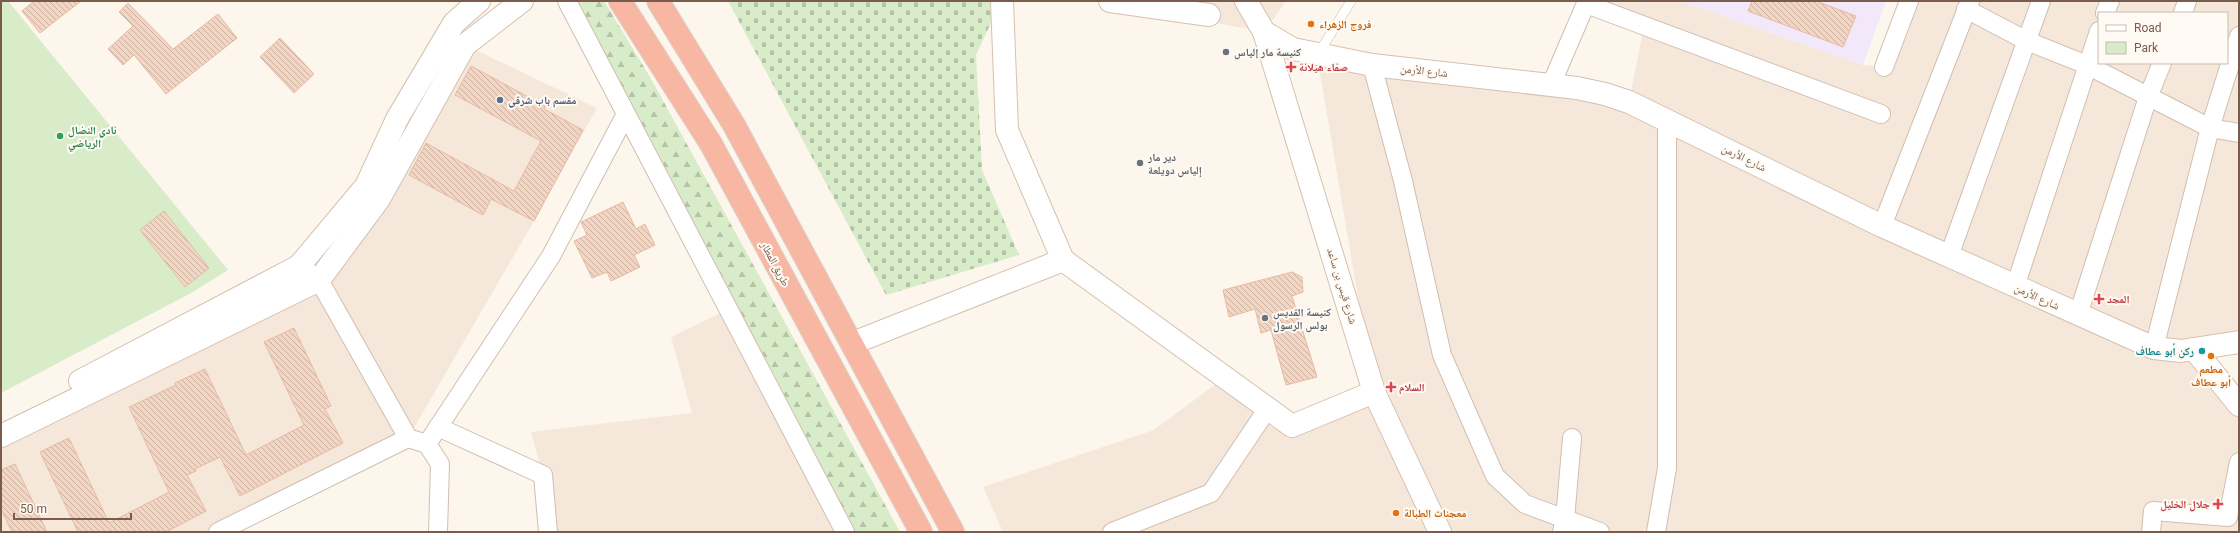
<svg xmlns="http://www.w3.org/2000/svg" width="2240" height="533" viewBox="0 0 2240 533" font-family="Roboto,'Noto Naskh Arabic',sans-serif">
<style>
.residential{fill:#f5e8da;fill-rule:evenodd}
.education{fill:#f3e8fa}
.green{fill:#d8ecc9}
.forest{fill:url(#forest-firs)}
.cemetery{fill:url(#cemetery-stones)}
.building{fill:url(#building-back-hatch);stroke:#e6bba3}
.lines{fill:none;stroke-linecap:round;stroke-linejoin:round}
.lane-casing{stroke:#d1beb0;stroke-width:10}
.street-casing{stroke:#d1beb0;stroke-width:20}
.secondary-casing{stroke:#d6c0b0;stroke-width:24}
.highway-casing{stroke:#dad1cd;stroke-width:24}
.lane{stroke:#fff;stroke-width:9}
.street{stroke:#fff;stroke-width:18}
.secondary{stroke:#fff;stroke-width:22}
.highway{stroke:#f7b7a3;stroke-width:22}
.food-dot{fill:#e8710a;stroke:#fffaf3;stroke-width:1.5}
.worship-dot{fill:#6b7280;stroke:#fffaf3;stroke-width:1.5}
.health-dot{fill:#e0444e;stroke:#fffaf3;stroke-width:1.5}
.service-dot{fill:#5c6f8a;stroke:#fffaf3;stroke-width:1.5}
.leisure-dot{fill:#2e9e5b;stroke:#fffaf3;stroke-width:1.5}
.culture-dot{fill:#0f9aa8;stroke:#fffaf3;stroke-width:1.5}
.labels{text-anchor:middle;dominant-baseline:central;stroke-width:4;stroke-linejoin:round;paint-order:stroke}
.food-label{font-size:11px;font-weight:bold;fill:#c56008;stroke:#fffaf3;text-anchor:start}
.worship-label{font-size:11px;font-weight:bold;fill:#5b616d;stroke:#fffaf3;text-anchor:start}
.health-label{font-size:11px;font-weight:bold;fill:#be3a42;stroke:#fffaf3;text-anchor:start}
.street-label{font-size:11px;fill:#7a5c4d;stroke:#fffaf3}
.service-label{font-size:11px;font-weight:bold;fill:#4e5e75;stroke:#fffaf3;text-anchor:start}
.leisure-label{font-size:11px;font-weight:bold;fill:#27864d;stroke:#fffaf3;text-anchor:start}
.culture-label{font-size:11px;font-weight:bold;fill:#0d838f;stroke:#fffaf3;text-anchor:end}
</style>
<defs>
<pattern id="forest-firs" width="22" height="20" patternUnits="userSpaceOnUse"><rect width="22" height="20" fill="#d8ecc9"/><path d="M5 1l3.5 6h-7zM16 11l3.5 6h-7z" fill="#b4c2a5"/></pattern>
<pattern id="cemetery-stones" width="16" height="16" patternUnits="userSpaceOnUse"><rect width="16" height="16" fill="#d8ecc9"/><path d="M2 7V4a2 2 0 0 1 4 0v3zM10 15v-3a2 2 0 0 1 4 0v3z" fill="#b4c2a5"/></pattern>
<pattern id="building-back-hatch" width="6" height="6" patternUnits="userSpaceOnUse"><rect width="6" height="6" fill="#f3d5c3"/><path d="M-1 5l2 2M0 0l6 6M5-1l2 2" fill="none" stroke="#cab0a1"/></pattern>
</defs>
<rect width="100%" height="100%" fill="#fdf6ec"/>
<g class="residential">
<polygon points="1098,1 1286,1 1264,32"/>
<path d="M1588,1H1679L1863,65L1884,67L1909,1H2239V342L2195,349L2239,405V532H1003L983,487L1154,430L1225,377L1292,426L1374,392L1317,55L1629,102L1644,26ZM2099,13H2227V63H2099Z"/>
<polygon points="465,45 597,108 534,221 408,438 218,532 1,532 1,436 319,280"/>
<polygon points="728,309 845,532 548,532 543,475 531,432 692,413 671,337"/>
</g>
<polygon class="education" points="1679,1 1886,1 1863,65"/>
<polygon class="green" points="1,1 8,1 228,270 191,293 1,393"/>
<polygon class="forest" points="567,1 604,1 650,77 900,532 845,532"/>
<polygon class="cemetery" points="728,1 1001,1 976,55 982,170 1019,255 886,295"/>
<g class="building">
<polygon points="34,1 81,1 40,33 22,11"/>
<polygon points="1752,1 1816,1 1856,16 1843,47 1748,11"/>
<polygon points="128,3 173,49 218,14 237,38 166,94 134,55 123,65 108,49 133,26 119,12"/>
<polygon points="280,38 314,74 294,93 260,57"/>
<polygon points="471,66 545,106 544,109 583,130 534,221 491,199 483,215 409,175 426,143 514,191 541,141 455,95"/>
<polygon points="623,202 636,229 645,224 655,245 634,255 640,267 611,281 607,272 592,278 574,241 587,235 581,222"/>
<polygon points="164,211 209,268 185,287 140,230"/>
<polygon points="1292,272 1302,277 1303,292 1292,296 1317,377 1286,385 1271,330 1261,333 1255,309 1229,317 1223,290"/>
<polygon points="294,328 331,406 325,409 343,443 240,496 220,457 195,469 196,471 187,475 206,511 166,532 78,532 40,452 69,438 109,523 169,492 129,407 176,385 175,383 205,369 246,455 304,425 264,342"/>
<polygon points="15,464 47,532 12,532 1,509 1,470"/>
</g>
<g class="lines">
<g class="lane-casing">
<polyline id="lane" points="1318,54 1351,1"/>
</g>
<g class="street-casing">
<g id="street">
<polyline points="567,1 845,532"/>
<polyline points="1586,4 1881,114"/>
<polyline points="1966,9 2027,41 2087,65 2210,128 2239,133"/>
<polyline points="2105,13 2110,1"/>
<polyline points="2183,13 2187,1"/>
<polyline points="1372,65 1403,181 1442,355 1495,476 1525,504 1600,532"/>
<polyline points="1884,67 1909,1"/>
<polyline points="1551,85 1587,1"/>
<polyline points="1882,226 1970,1"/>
<polyline points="1949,256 2041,1"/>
<polyline points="308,272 319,280 408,438 427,444 440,464 438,532"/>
<polyline points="2015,287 2099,31"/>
<polyline points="2078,315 2148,97 2162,63"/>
<polyline points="2154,348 2210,128 2239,36"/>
<polyline points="438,427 543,475 548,532"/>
<polyline points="427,444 551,256 626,114"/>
<polyline points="218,532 408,438"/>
<polyline points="1112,532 1211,493 1268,408"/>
<polyline points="1562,532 1565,519 1572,438"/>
<polyline points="1656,532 1667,468 1667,120"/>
<polyline points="2151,532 2153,511 2228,517 2239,462"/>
</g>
</g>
<g class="secondary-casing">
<g id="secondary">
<polyline points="1002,1 1007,130 1063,260 1292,426 1374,392"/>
<polyline points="1110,1 1209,15"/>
<polyline points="1246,1 1264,32 1293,49 1372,65 1577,88 1605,94 1629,102 1882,226 2154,348 2181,351 2239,342"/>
<polyline points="1264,32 1374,392 1440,532"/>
<polyline points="853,343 1063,260"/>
<polyline points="2194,349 2239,405"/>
<polyline points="80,381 299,266 366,186 397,119 454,23 479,1"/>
<polyline points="1,436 319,280 379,199 465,45 522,1"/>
</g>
</g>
<g class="highway-casing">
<g id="highway">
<polyline points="620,1 711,144 921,532"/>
<polyline points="658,1 734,125 953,532"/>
</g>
</g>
<use href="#lane" class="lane"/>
<use href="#street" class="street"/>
<use href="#secondary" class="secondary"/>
<use href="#highway" class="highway"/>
</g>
<g class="food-dot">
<circle cx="1311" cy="24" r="4"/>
<circle cx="2211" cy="356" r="4"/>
<circle cx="1396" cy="513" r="4"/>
</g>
<g class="worship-dot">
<circle cx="1226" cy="52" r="4"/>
<circle cx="1140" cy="163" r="4"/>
<circle cx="1265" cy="318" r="4"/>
</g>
<g class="health-dot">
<path d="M1289 61h4v4h4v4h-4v4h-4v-4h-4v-4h4z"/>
<path d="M2097 293h4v4h4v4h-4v4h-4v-4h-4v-4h4z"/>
<path d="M1389 381h4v4h4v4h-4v4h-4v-4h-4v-4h4z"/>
<path d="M2216 498h4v4h4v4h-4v4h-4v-4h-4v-4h4z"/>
</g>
<circle class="service-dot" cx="500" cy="100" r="4"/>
<circle class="leisure-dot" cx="60" cy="136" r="4"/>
<circle class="culture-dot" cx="2202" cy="351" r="4"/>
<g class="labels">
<g class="food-label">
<text x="1319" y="24">فروج الزهراء</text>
<text x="2211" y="369" text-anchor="middle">مطعم<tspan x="2211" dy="13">أبو عطاف</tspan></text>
<text x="1404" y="513">معجنات الطبالة</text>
</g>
<g class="worship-label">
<text x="1234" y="52">كنيسة مار إلياس</text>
<text x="1148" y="157">دير مار<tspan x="1148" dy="13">إلياس دويلعة</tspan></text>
<text x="1273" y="312">كنيسة القديس<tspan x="1273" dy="13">بولس الرسول</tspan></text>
</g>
<g class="health-label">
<text x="1299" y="67">صفاء هيلانة</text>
<text x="2107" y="299">المجد</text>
<text x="1399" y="387">السلام</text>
<text x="2210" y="504" text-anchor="end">جلال الخليل</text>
</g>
<g class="street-label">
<text transform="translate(1424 71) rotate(6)">شارع الأرمن</text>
<text transform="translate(1744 158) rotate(26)">شارع الأرمن</text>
<text transform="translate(775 264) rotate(62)">طريق المطار</text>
<text transform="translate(1342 286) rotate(73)">شارع قيس بن ساعد</text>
<text transform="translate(2037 297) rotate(24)">شارع الأرمن</text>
</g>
<g class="service-label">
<text x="508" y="100">مقسم باب شرقي</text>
</g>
<g class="leisure-label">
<text x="68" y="130">نادي النضال<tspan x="68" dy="13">الرياضي</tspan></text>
</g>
<g class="culture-label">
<text x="2194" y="351">ركن أبو عطاف</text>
</g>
</g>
<rect width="2240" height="533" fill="none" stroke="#7a5c4d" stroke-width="4"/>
<rect x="2098" y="12" width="130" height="52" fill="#fffaf3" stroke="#cabbb1"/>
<rect x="2106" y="25" width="20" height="6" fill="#ffffff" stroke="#cabbb1"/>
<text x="2134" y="32" font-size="12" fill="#7a5c4d">Road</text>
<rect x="2106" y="42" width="20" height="12" fill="#d8ecc9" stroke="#cabbb1"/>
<text x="2134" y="52" font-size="12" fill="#7a5c4d">Park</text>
<path d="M14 513v6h117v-6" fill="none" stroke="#7a5c4d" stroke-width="2"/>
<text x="20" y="513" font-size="12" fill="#7a5c4d" stroke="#fffaf3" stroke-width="3" paint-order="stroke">50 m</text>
</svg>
